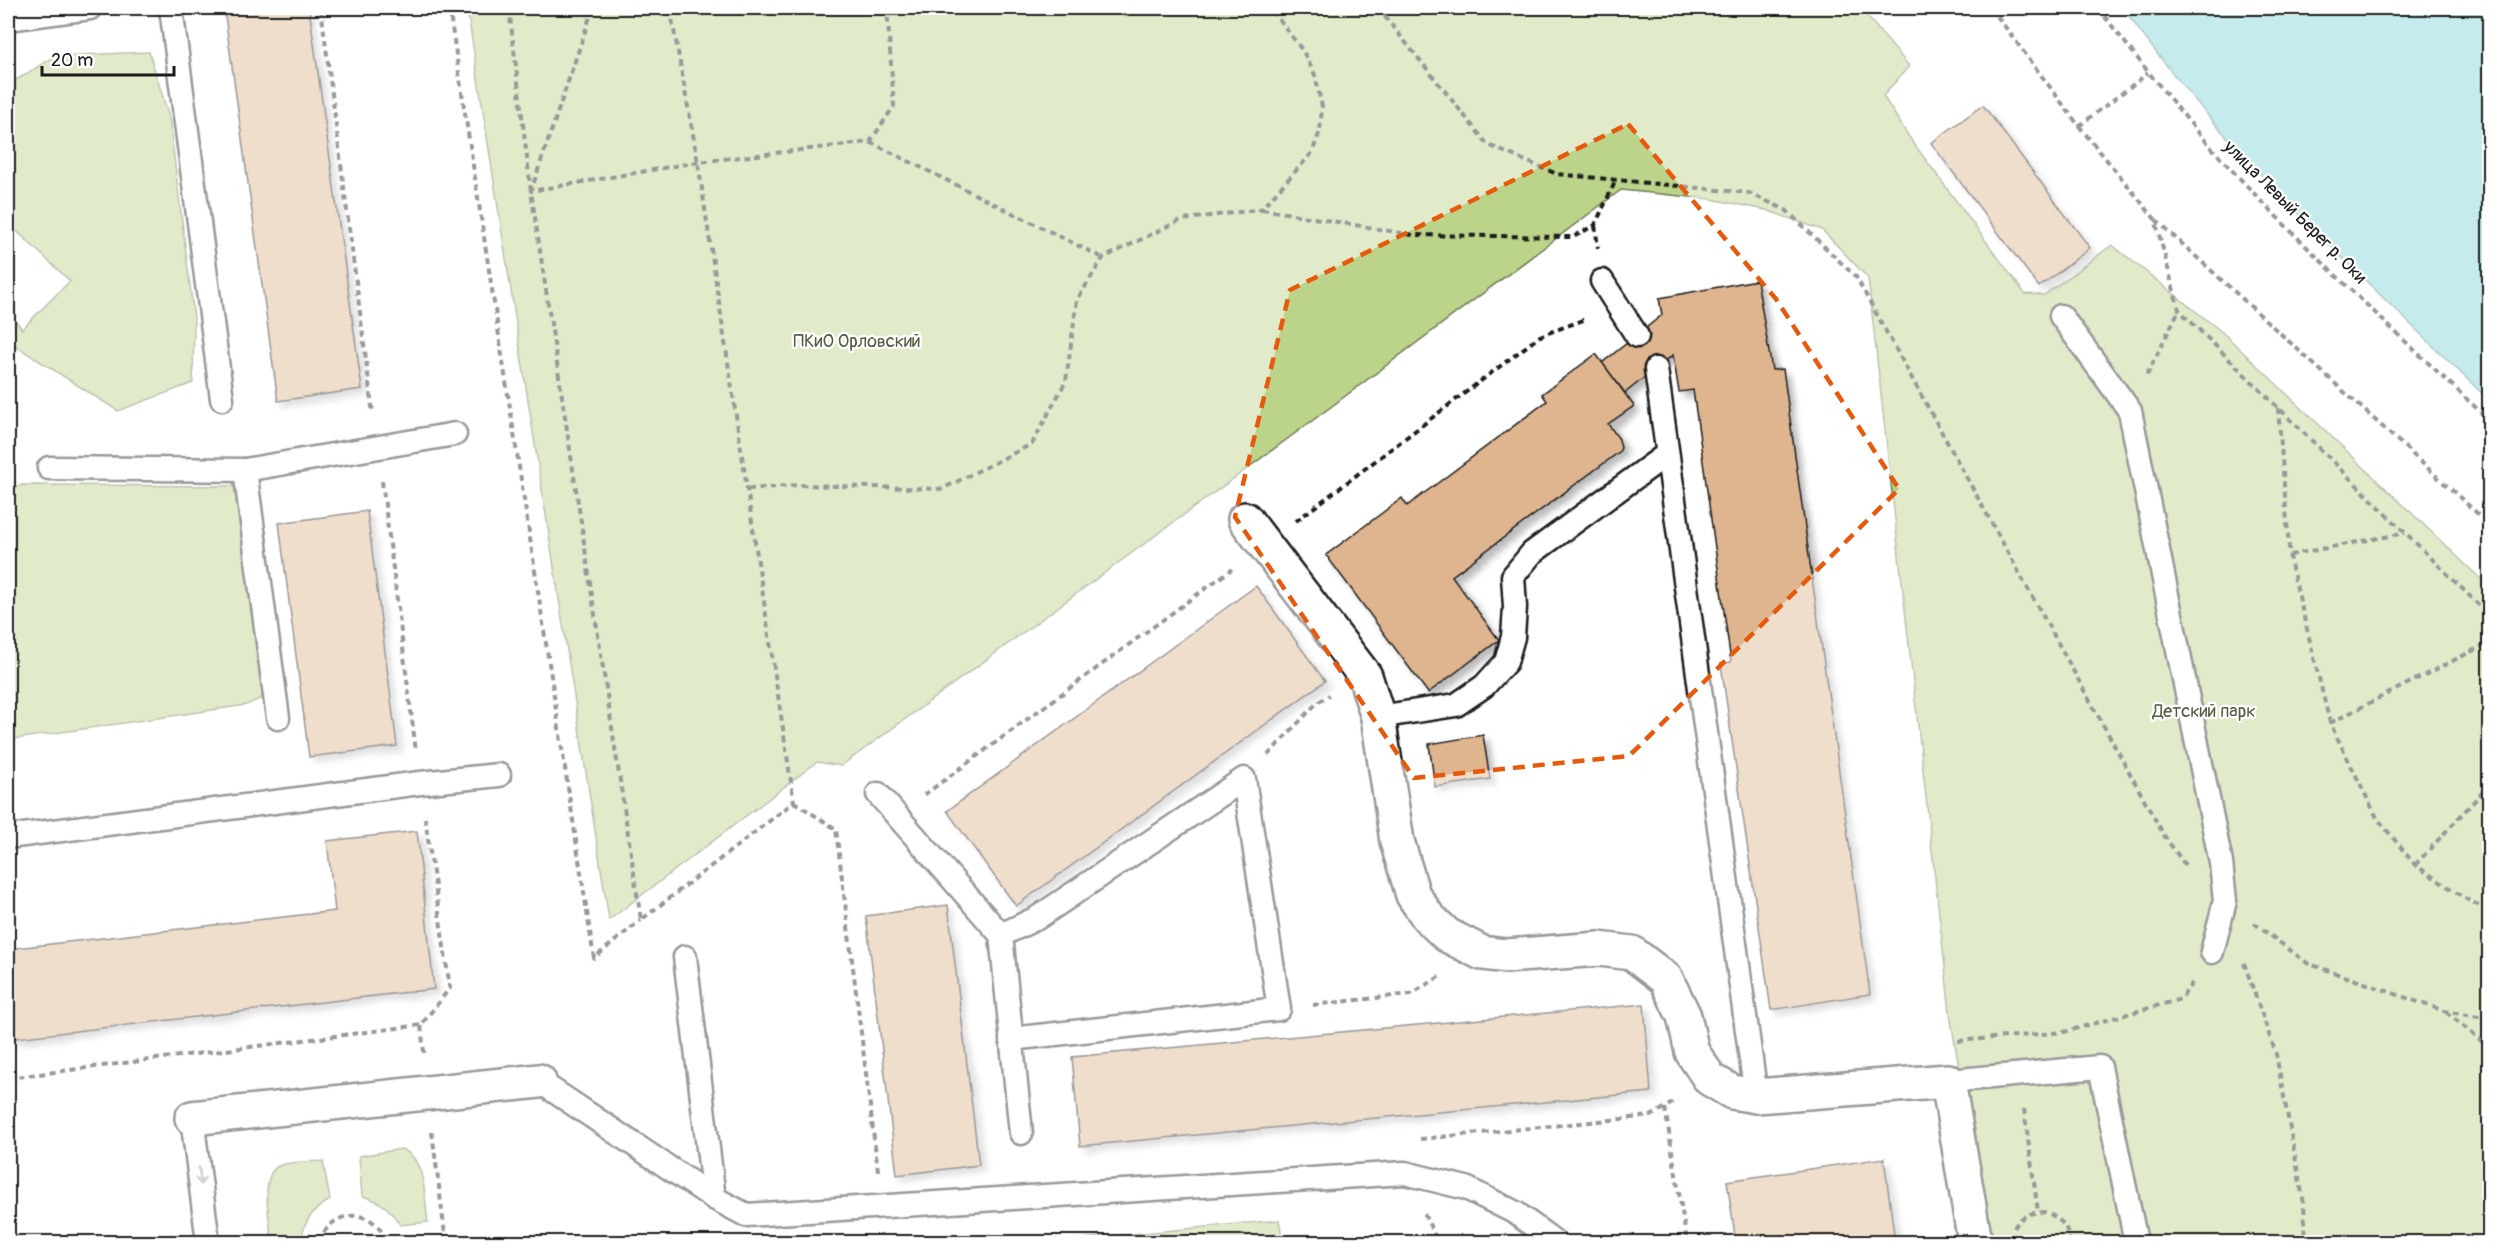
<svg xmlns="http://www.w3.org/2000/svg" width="2497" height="1250" viewBox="0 0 2497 1250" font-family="Pangolin,sans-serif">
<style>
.green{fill:#bcd38a;stroke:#6c7853;stroke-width:1.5}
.water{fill:#81d2d7;stroke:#59898c;stroke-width:1.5}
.building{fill:#deb58e;stroke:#1c1c1c;stroke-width:1.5;filter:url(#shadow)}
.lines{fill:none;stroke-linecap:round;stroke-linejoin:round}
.service-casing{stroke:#1c1c1c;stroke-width:27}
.minor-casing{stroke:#1c1c1c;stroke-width:38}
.path{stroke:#1c1c1c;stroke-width:4;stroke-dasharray:6 4.5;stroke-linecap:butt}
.service{stroke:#fff;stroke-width:22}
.minor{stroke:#fff;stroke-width:33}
.oneway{stroke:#999}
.marked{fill:none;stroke:#e8590c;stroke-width:4.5;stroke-dasharray:12 8;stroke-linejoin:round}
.labels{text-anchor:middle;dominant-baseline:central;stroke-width:4.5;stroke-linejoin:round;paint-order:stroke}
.street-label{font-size:18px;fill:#1c1c1c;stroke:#fff}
.park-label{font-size:18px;fill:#545c42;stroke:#fff}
</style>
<defs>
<filter id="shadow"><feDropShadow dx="5.5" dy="5.5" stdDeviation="3" flood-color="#0004"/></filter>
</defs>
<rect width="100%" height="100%" fill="#fff"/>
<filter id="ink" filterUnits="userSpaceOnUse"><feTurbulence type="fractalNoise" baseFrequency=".0167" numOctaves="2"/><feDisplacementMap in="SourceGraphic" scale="12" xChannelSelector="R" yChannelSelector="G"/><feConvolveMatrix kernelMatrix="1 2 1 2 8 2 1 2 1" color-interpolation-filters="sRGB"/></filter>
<g filter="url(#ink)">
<g class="green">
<polygon points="467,8 1860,8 1909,66 1883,96 1909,137 2025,294 2044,295 2112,245 2222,332 2489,587 2489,1242 1989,1242 1951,1021 1868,278 1822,230 1766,210 1711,199 1621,190 1316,418 841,766 817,762 609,920"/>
<polygon points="149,52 169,117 194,318 193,383 118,411 8,341 8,311 22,329 70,281 8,223 8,85 55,56"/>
<polygon points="22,485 234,486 264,697 246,705 8,740 8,488"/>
<path d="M402,1149C427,1160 424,1197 428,1222L400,1225C390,1208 381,1201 362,1196L359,1156Z"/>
<path d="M323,1161L330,1200C312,1210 305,1220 301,1239L272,1242C271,1224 257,1172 281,1165C293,1161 310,1162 323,1161Z"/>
<polygon points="1279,1220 1283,1242 1049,1242"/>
</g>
<path class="water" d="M2123,8H2489V400C2361,276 2227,154 2123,8Z"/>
<g class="building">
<polygon points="224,8 309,8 362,389 278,401"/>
<polygon points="1983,105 2090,248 2039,287 1931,143"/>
<polygon points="1757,280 1772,370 1783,369 1870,994 1771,1010 1721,664 1731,662 1693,390 1679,392 1673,355 1625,393 1602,363 1662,315 1659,298"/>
<polygon points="1596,354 1634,406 1608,424 1619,439 1621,448 1619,452 1452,576 1499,640 1428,693 1326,555 1402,498 1407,506 1547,401 1542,394"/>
<polygon points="367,511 397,746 309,757 279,523"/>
<polygon points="1256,586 1325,681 1016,906 947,811"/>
<polygon points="1483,735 1490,779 1435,787 1429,744"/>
<polygon points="417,831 434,989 8,1039 8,949 335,911 327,841"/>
<polygon points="948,905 979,1165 897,1175 866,916"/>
<polygon points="1644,1004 1651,1092 1080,1146 1072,1057"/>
<polygon points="1884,1158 1895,1242 1818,1242 1817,1239 1792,1242 1736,1242 1727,1181"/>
</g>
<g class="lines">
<g class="service-casing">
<g id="service">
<polyline points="171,8 222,399"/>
<polyline points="8,19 90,8"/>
<polyline points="1602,281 1637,336"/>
<polyline points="2061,316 2130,411 2221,863 2225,901 2212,952"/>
<polyline points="1656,369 1756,1096"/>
<polyline points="49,468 245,470 455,434"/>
<polyline points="245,470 278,718"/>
<polyline points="1378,717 1456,705 1484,686 1506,662 1513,637 1515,607 1513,576 1532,553 1667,454"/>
<polyline points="878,794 1001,935 1021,1133"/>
<polyline points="8,837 420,783 499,775"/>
<polyline points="1001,935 1037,918 1244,779 1279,1009 1011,1039"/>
<polyline points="685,957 714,1198"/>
<polyline points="539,1081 714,1198 746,1215 1405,1173 1466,1188 1516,1213 1555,1242"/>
<polyline points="1948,1081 2100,1067 2136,1242"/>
<polyline points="192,1118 208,1242"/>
</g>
</g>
<g class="minor-casing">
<g id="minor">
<polyline points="1245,519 1365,676 1378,717 1397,841 1413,895 1428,917 1447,935 1482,953 1506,956 1599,949 1632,953 1666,979 1684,1016 1692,1052 1710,1079 1732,1092 1756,1096 1948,1081 1975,1242"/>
<polyline points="192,1118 539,1081"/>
</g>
</g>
<g class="path">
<polyline points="321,8 373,414"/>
<polyline points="449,8 594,958 641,920"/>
<polyline points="509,8 531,191 641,920 794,802 698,162 670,8"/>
<polyline points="593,8 531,191 698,162 870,142 894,106 887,8"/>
<polyline points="1378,8 1488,145 1557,174 1749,193 1786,210 1856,277 2165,837 2185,865"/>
<polyline points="1991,8 2079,126 2155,219 2179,310 2490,616"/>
<path d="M2098,8C2137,58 2176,108 2219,156C2304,249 2398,334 2490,421"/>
<polyline points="2079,126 2148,73"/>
<polyline points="870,142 1103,258"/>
<polyline points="1262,209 1413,235 1573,237 1595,225 1616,180"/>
<polyline points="2156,220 2490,525"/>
<polyline points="1595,225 1598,248"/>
<polyline points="2147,375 2179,310"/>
<polyline points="2278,408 2290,560 2330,723 2377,818 2415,865 2468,900 2490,911"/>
<polyline points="382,481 416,751"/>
<polyline points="748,489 800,485 942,489 1032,444 1066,381 1077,300 1103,258 1181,220 1261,209 1312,153 1320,131 1322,107 1315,75 1303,51 1270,8"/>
<polyline points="1296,521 1540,336 1586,319"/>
<polyline points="2290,555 2405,533"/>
<polyline points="2330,723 2490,642"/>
<polyline points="1268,755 1316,704 1329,695"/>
<polyline points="924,795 1232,569"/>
<polyline points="794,802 836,829 878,1171"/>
<polyline points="2415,865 2490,784"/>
<polyline points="2254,923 2307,963 2444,1011 2490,1019"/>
<polyline points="2244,963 2276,1054 2304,1204 2306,1242"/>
<polyline points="1313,1005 1411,994 1441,976"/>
<polyline points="2446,1012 2490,1048"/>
<polyline points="1958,1041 2064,1032 2181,999 2194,980"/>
<polyline points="424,1053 421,1025 450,988 425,818"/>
<polyline points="8,1078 421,1025"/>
<polyline points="1665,1108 1687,1242"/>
<polyline points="2024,1109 2038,1212"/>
<polyline points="432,1132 446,1242"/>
<polyline points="1420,1139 1651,1116 1677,1100"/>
<polyline points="1424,1214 1438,1242"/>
<path d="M2014,1228C2021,1216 2030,1212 2044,1212C2059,1217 2069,1226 2069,1242"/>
<path d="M319,1242C331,1208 376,1206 386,1242"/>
<polyline points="410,1242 445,1237"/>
</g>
<use href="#service" class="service"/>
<use href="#minor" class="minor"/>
</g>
<defs><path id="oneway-shaft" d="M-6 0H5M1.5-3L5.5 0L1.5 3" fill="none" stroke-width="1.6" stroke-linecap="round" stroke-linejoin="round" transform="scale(1.5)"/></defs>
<use class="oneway" href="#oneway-shaft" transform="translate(200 1176) rotate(83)"/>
</g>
<path d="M0 0H2497V1250H0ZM1628,124L1776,299L1899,489L1629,756L1414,778L1235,517L1290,290Z" fill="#fff" fill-opacity=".55" fill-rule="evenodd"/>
<path class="marked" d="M1628,124L1776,299L1899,489L1629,756L1414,778L1235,517L1290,290Z"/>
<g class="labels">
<g class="street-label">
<text transform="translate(2295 212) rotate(45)">улица Левый Берег р. Оки</text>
</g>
<g class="park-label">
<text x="857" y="341">ПКиО Орловский</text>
<text x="2204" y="711">Детский парк</text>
</g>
</g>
<rect width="2497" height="1250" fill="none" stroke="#fff" stroke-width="30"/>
<rect x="15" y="15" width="2467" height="1220" fill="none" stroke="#1c1c1c" stroke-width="2" filter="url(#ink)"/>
<path d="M42 66v9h132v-9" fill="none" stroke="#1c1c1c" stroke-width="3"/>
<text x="51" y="66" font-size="18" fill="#1c1c1c" stroke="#ffffff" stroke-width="4.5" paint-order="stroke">20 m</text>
</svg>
